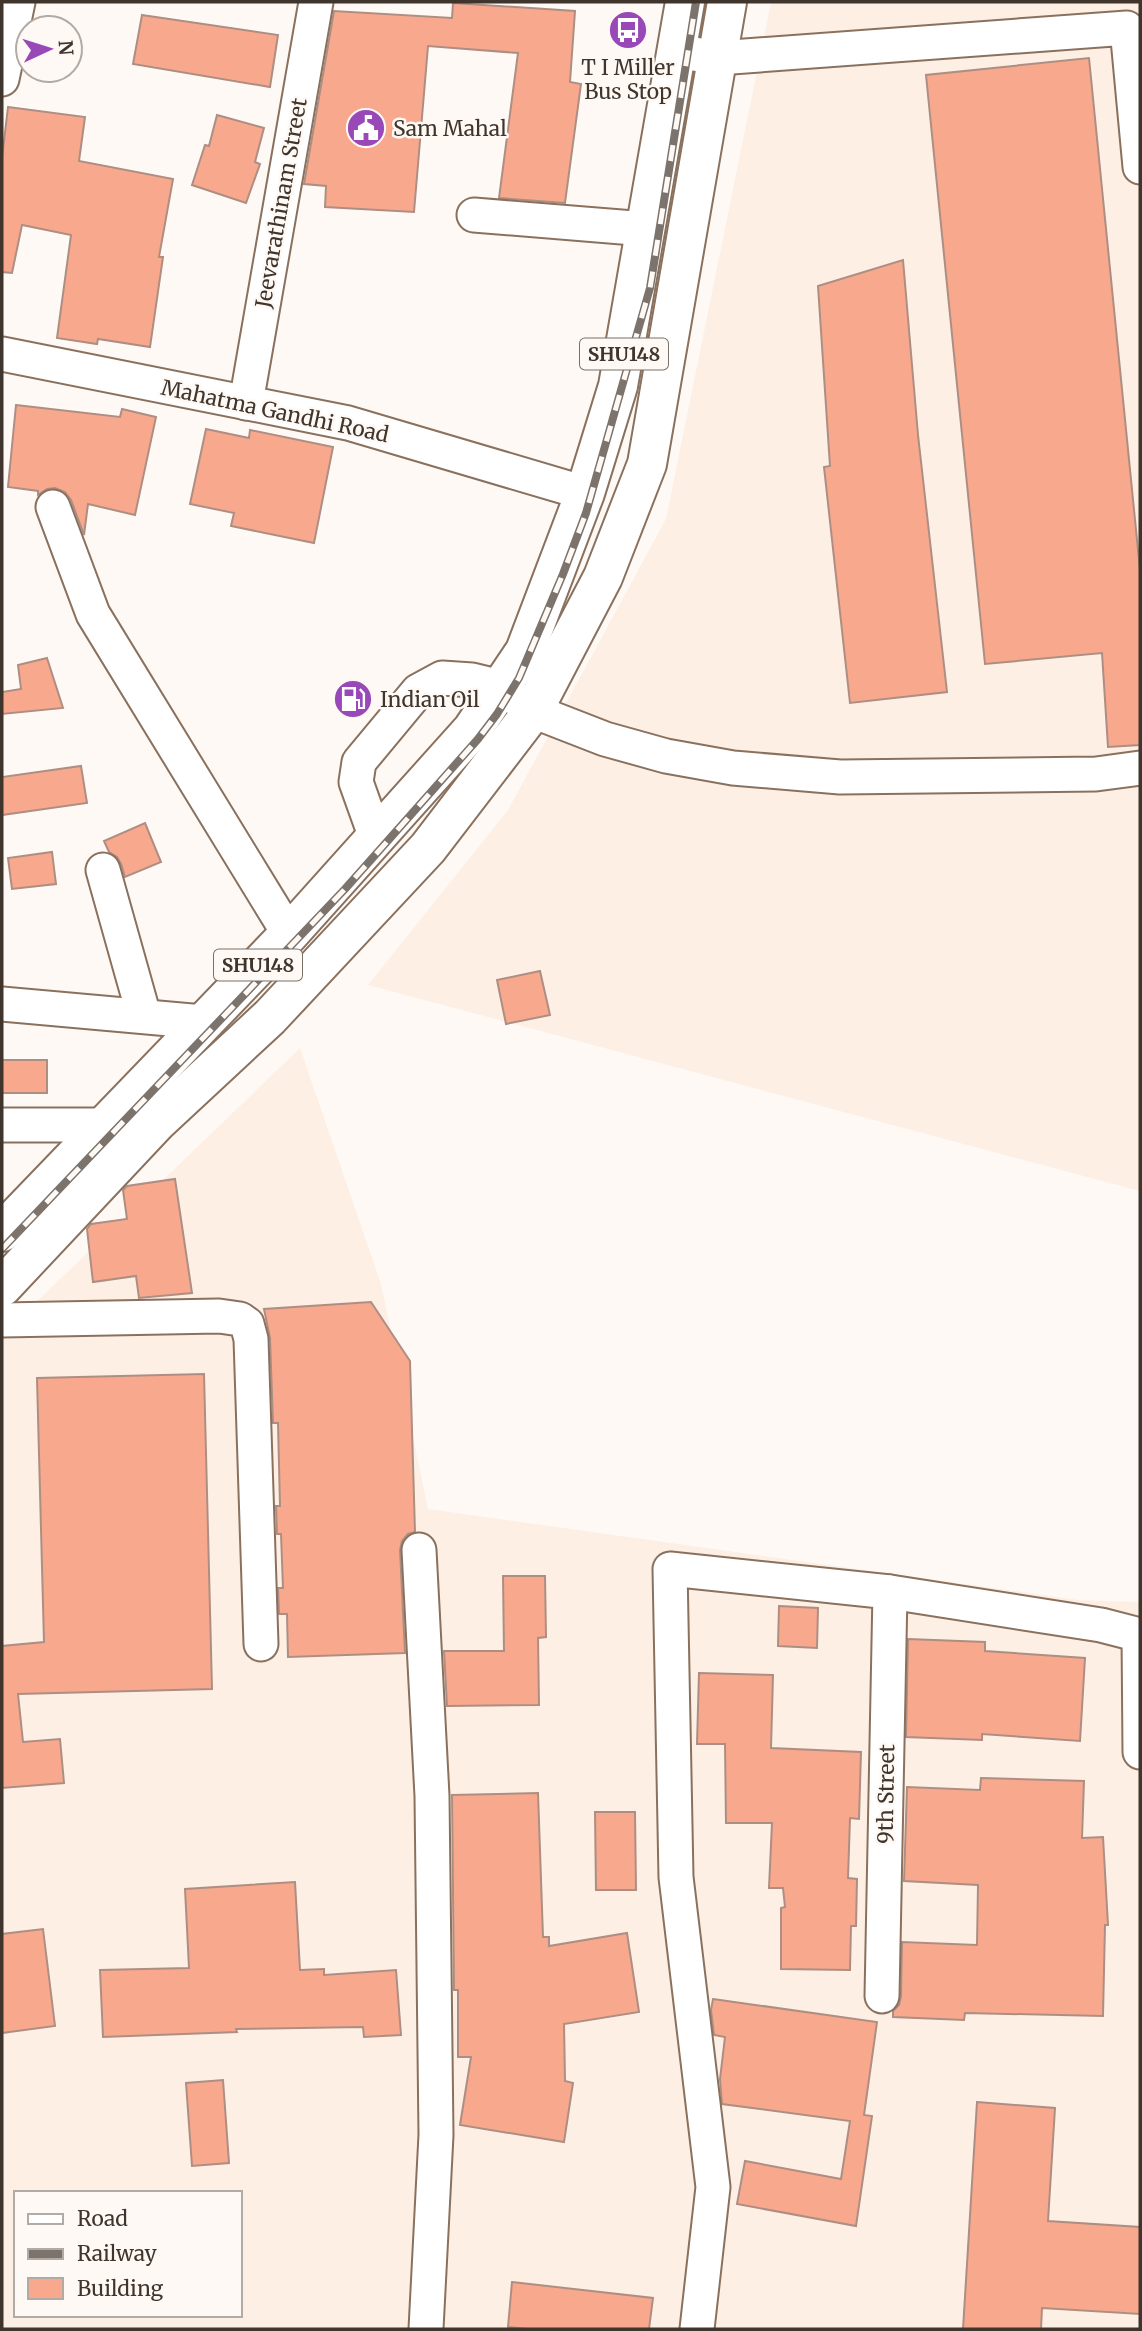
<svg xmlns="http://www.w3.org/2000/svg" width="1142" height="2331" viewBox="0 0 1142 2331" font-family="Merriweather,serif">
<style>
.built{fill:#fdefe4;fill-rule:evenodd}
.building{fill:#f8a98d;stroke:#ae8e83;stroke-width:2}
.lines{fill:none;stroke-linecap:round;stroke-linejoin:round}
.minor-casing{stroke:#8a715e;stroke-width:37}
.highway-casing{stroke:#8a715e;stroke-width:42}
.minor{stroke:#fff;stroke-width:33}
.highway{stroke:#fff;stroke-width:38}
.rail-casing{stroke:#7c746c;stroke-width:8}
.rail{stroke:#fff9f5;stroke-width:5;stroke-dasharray:16;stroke-linecap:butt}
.labels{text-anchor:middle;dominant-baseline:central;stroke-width:5;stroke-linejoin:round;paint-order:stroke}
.shield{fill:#fff9f5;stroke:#797068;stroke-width:2}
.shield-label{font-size:19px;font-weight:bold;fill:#3f352c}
.poi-label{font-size:21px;fill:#3f352c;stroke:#fff9f5;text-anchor:start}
.street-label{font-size:21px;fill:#3f352c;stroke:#fff9f5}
</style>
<rect width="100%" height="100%" fill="#fff9f5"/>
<g class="built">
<polygon points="771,2 1140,2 1140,1191 368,985 508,810 666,519"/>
<path d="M300,1048L381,1284L428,1509L1078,1600L1140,1602V2329H2V1335ZM16,2193H240V2315H16Z"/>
</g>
<g class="building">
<polygon points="453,3 575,11 570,82 581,84 565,203 499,198 518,53 428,46 414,212 325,207 326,186 304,184 334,11 452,18"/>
<polygon points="142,15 278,35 270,87 133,64"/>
<polygon points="1089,58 1140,570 1140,745 1108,747 1102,653 985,664 926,75"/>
<polygon points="8,107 85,117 79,161 173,179 159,257 163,257 150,347 98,339 97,344 57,338 71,235 22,225 12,273 2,272 2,158"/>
<polygon points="217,115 264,128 255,162 260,164 246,203 192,185 205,145 209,146"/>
<polygon points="903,260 918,435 947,692 850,703 824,467 830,466 818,286"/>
<polygon points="16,405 120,417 122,409 156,417 135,515 88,504 84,535 71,500 65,492 55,488 47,489 38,495 38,491 8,487"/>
<polygon points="206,429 249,438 250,430 333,447 314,543 231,526 234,513 190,504"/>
<polygon points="47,658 63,708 2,714 2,692 21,689 18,665"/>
<polygon points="81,766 87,803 2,815 2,777"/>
<polygon points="145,823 161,862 125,877 121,864 117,857 109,852 104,841"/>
<polygon points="52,852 56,884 12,889 8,858"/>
<polygon points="540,971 550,1015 506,1024 497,980"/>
<rect x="2" y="1060" width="45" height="33"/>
<polygon points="175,1179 192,1293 139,1298 136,1276 93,1282 87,1229 91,1224 127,1219 123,1190 127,1186"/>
<polygon points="371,1302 410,1361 415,1532 408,1534 402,1541 400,1550 405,1653 288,1657 287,1614 279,1614 278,1588 283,1588 281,1534 277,1534 276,1506 280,1506 278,1423 273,1423 270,1338 264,1309"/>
<polygon points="204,1374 212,1689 18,1694 23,1742 60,1739 64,1783 2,1788 2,1646 44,1642 37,1378"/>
<polygon points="503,1576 545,1576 546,1637 538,1638 539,1705 447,1706 444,1651 504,1651"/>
<polygon points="779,1606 818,1608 817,1648 778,1646"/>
<polygon points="908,1639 985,1642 985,1651 1085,1658 1080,1741 982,1734 982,1740 906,1737"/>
<polygon points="699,1673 773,1675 771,1748 861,1752 859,1819 850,1818 848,1878 857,1879 856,1926 851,1926 850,1970 781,1969 781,1908 785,1907 783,1888 769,1888 772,1823 726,1823 725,1744 697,1744"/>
<polygon points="981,1778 1084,1781 1082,1838 1103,1837 1108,1925 1105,1925 1103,2016 965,2013 964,2020 893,2017 893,2011 899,2005 901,1996 902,1942 977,1945 978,1885 904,1881 907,1787 980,1790"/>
<polygon points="538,1793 543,1937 549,1937 549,1946 627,1933 639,2012 564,2024 565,2081 573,2083 564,2142 460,2125 471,2057 458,2057 458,1990 454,1990 452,1795"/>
<polygon points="595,1812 635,1812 636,1890 596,1890"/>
<polygon points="295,1882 300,1970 324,1969 324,1975 396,1970 401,2035 364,2037 363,2027 236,2029 237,2032 103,2037 100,1970 189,1968 185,1889"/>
<polygon points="43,1929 55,2026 2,2033 2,1934"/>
<polygon points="713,1999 877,2022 864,2115 872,2116 856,2226 737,2204 745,2161 841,2179 850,2121 722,2104 720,2079 725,2037 714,2035 711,2010"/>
<polygon points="223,2080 229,2163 192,2166 186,2083"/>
<polygon points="977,2102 1055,2108 1048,2221 1140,2227 1140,2314 1042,2308 1041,2329 963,2329"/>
<polygon points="512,2282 653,2298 649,2329 528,2329 508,2327"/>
</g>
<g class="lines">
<g class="minor-casing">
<g id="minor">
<polyline points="694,54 718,58 1127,28 1140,167"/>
<polyline points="2,79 18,2"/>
<polyline points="474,215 646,229"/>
<polyline points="2,354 348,423 585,493"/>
<polyline points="246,403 316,2"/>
<polyline points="53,507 93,614 289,934"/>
<polyline points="376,838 356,782 359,762 418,691 442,678 472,680 501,687 533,711 605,739 666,756 733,768 840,777 1096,774 1140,768"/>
<polyline points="103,870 144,1016"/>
<polyline points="2,1004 203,1022"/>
<polyline points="2,1125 104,1125"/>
<polyline points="2,1320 219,1316 240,1319 247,1324 251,1339 261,1644"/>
<polyline points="419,1550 432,1796 436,2135 426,2329"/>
<polyline points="1139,1635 1140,1752"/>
<polyline points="882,1996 890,1592"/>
<polyline points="697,2329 713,2187 676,1877 670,1569 890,1592 1101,1625 1140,1635"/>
</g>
</g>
<g class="highway-casing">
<g id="highway">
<polyline points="2,1232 289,934 472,730 525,651 585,493 618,386 685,2"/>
<polyline points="2,1287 157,1122 270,1017 428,848 533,711 603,577 647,464 727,2"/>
</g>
</g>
<use href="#minor" class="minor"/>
<use href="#highway" class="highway"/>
<g class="rail-casing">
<polyline id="rail" points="2,1249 345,889 478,739 497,714 519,678 563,574 586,513 650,288 696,2"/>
</g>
<use href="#rail" class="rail"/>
</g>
<defs>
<g id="bus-disc" transform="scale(2.0125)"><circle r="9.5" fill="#9948b8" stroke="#fff9f5"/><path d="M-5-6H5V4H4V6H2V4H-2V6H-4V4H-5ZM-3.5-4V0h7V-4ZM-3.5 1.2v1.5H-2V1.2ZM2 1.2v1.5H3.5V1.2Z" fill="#fff"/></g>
<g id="civic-disc" transform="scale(2.0125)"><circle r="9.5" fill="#9948b8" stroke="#fff9f5"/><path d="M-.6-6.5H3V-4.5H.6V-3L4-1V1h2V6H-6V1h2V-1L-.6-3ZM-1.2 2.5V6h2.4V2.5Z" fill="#fff"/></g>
<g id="fuel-disc" transform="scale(2.0125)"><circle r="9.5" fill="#9948b8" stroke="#fff9f5"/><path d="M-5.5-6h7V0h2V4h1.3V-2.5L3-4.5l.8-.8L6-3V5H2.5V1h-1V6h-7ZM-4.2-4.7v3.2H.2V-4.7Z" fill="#fff"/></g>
</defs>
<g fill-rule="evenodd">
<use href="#bus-disc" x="628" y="30"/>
<use href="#civic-disc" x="366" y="128"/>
<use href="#fuel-disc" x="353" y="699"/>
</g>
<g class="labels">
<g class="shield">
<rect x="580" y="338.5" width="88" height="31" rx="5"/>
<rect x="214" y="949.5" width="88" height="31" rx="5"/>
</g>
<g class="shield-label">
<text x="624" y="354">SHU148</text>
<text x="258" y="965">SHU148</text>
</g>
<g class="poi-label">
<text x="628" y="67" text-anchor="middle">T I Miller<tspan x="628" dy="24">Bus Stop</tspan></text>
<text x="393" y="128">Sam Mahal</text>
<text x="380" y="699">Indian Oil</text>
</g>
<g class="street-label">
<text transform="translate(281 203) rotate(-80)">Jeevarathinam Street</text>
<text transform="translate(275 411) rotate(12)">Mahatma Gandhi Road</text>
<text transform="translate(886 1794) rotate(-89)">9th Street</text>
</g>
</g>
<rect width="1142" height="2331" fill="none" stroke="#3f352c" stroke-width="7"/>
<rect x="14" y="2191" width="228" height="126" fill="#fff9f5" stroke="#b2aba5" stroke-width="2"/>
<rect x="28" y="2214" width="35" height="10" fill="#ffffff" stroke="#b2aba5" stroke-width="2"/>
<text x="77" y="2226" font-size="21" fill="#3f352c">Road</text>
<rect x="28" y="2249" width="35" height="10" fill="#7c746c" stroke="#b2aba5" stroke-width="2"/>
<text x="77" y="2261" font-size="21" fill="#3f352c">Railway</text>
<rect x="28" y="2278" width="35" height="21" fill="#f8a98d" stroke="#b2aba5" stroke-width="2"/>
<text x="77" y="2296" font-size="21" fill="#3f352c">Building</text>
<g transform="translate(49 49) rotate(86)"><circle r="33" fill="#fff9f5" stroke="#b2aba5" stroke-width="2"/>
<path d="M0-5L12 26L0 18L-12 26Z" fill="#9948b8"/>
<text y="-10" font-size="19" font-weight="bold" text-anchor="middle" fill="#3f352c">N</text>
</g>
</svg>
